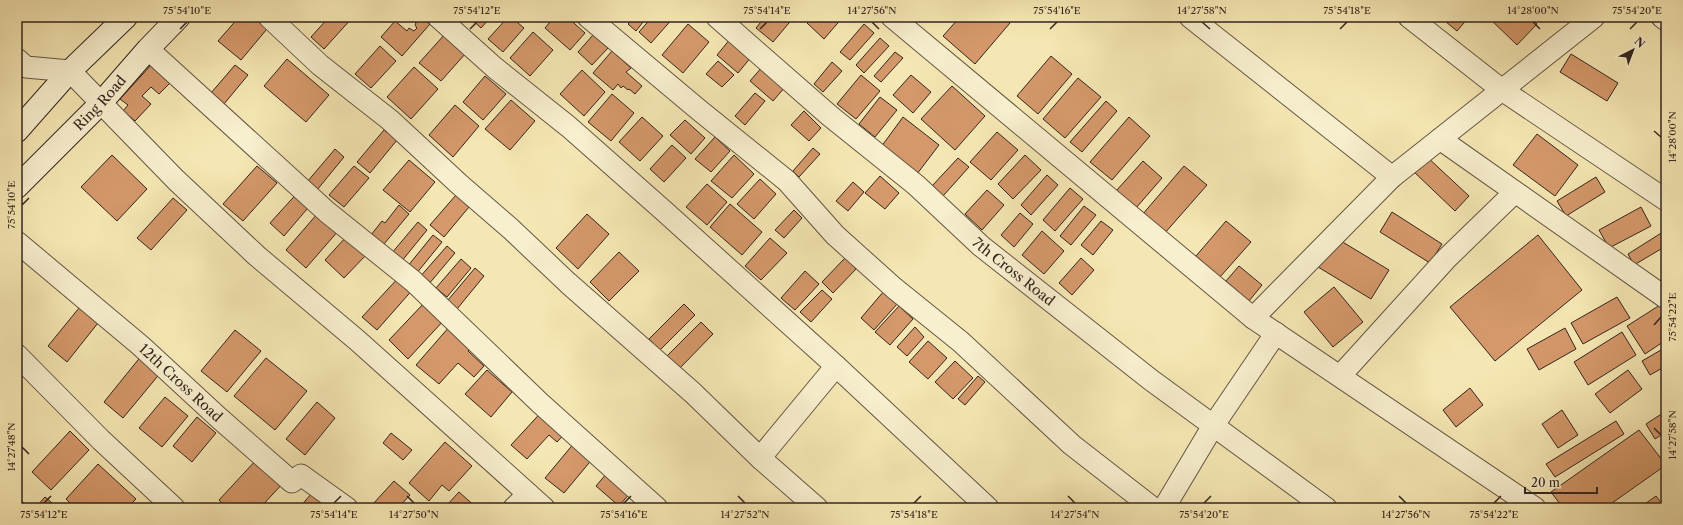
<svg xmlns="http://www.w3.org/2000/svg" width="1683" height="525" viewBox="0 0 1683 525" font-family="'Libre Caslon Text',serif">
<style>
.building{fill:#d4986a;stroke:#34251f}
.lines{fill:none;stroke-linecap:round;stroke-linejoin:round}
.minor-casing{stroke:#645644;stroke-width:23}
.secondary-casing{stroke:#34251f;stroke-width:24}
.minor{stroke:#f8efce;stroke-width:21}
.secondary{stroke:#f8efce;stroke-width:22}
.ticks{fill:none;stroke:#34251f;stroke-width:1.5}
.labels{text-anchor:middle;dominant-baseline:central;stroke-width:3;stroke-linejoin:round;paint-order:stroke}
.street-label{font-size:14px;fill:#34251f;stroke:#f8efce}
.neatline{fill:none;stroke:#34251f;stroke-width:1.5}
.ticks-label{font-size:10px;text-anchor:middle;fill:#34251f}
</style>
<rect width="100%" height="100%" fill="#f5e7b3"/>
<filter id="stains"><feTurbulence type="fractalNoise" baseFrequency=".005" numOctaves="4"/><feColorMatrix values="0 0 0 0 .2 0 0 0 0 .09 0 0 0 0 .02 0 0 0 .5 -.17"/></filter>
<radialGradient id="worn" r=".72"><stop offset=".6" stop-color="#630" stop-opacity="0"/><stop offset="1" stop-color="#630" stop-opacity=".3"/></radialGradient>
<g class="building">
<polygon points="239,17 253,17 267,29 241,60 218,41"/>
<polygon points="329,17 353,17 324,49 311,37"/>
<polygon points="419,17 421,17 430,24 402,56 381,37 395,21 407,31 409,28 414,31 417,28 415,25 416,23 415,22"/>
<polygon points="469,17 491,17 481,28"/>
<polygon points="508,17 511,17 524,28 503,52 488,39"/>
<polygon points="554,17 567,17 585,33 570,50 545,28"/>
<polygon points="635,17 647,17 636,31 628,24"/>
<polygon points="652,17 674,17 651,43 639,32"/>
<polygon points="765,17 794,17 773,42 756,28"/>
<polygon points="812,17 843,17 824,39 807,23"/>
<polygon points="960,17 1002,17 1010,23 975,64 943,36"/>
<polygon points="1440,17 1469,17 1457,31"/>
<polygon points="1488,17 1530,17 1537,24 1517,45"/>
<polygon points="688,24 709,42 683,73 662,55"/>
<polygon points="864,24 874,33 850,60 840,52"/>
<polygon points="533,32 553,50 530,76 510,58"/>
<polygon points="445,34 466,53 441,81 419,63"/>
<polygon points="593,35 608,48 592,65 578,52"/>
<polygon points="731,38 752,56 738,73 717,55"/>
<polygon points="880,38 889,46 864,73 856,65"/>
<polygon points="380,46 396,61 371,88 355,74"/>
<polygon points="612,51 631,68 626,72 642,86 635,94 629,89 628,90 623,86 621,88 618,84 613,90 593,73"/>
<polygon points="895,52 903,58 881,82 874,76"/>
<polygon points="1571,54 1618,83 1607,101 1560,72"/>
<polygon points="1051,56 1072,74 1038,114 1017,96"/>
<polygon points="287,59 329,95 306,122 264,86"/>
<polygon points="718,61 734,75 722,87 706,74"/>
<polygon points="832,62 842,71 823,92 814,84"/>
<polygon points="152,64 173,80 159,94 151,87 142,96 151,104 135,121 123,111 128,105 120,99"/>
<polygon points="235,65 248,75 224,104 211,93"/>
<polygon points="763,66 786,86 773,101 750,81"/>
<polygon points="414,67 438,89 411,119 387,97"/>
<polygon points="582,70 605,92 584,116 560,94"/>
<polygon points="861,75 880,91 856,119 837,104"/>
<polygon points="911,75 931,92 913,113 893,95"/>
<polygon points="485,76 506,94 483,120 463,102"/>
<polygon points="1078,78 1101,97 1065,138 1043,119"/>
<polygon points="952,86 985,116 955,150 921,119"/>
<polygon points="755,93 765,101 745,125 735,116"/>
<polygon points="612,94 634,113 611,141 588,122"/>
<polygon points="880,97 897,110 875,137 859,124"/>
<polygon points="511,100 535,121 510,150 485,129"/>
<polygon points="1106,101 1117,111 1082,152 1070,142"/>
<polygon points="455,105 479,126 453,157 429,135"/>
<polygon points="804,111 821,128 809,141 791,125"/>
<polygon points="642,117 663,136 640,161 619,142"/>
<polygon points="903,117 939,145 917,174 881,147"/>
<polygon points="1129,117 1150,136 1112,180 1090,162"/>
<polygon points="685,120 705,138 691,154 670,135"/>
<polygon points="384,130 397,140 370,173 357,162"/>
<polygon points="997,132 1018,150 991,180 970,162"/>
<polygon points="1537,134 1578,165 1555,196 1513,165"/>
<polygon points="715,137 730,151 711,172 695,159"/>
<polygon points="672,145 686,158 664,182 650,169"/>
<polygon points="813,148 820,154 799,177 793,171"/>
<polygon points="335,149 344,157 317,190 307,182"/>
<polygon points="112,155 147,189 117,221 81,187"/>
<polygon points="734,155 754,174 732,198 711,181"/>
<polygon points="1025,155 1041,170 1013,199 998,184"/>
<polygon points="1425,155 1469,196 1455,211 1412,170"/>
<polygon points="958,158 969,167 943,196 932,186"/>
<polygon points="409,160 435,182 410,212 383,190"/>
<polygon points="1143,161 1162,178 1136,208 1116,191"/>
<polygon points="257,166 277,183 243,221 223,204"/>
<polygon points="354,166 369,178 344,207 329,195"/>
<polygon points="1184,166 1207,185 1164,234 1142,215"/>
<polygon points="1047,175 1058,185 1031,215 1021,205"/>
<polygon points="880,176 899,193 885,209 865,193"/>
<polygon points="1596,177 1605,192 1566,216 1557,201"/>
<polygon points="760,179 776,194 754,219 737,204"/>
<polygon points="853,182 864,192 848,211 836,201"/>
<polygon points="707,184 727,202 707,225 686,207"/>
<polygon points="1070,188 1083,199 1055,231 1043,220"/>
<polygon points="300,190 313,202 284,236 270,223"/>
<polygon points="987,190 1004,205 982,230 965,214"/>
<polygon points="456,195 469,207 444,237 430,225"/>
<polygon points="173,198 187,210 151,250 137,238"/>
<polygon points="730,204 762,232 742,255 710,227"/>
<polygon points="399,205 409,214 379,250 367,240 382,221 385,223"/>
<polygon points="1084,206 1096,215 1071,245 1060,236"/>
<polygon points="1641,207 1651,226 1609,248 1599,230"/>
<polygon points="794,210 802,218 784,238 775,230"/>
<polygon points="1392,212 1442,244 1430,263 1380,232"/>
<polygon points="318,213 339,230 306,268 286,250"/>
<polygon points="1020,213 1033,224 1014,247 1001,235"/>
<polygon points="587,214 609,234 578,269 556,248"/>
<polygon points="1101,221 1113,230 1093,255 1081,245"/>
<polygon points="1226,221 1251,242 1220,277 1196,256"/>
<polygon points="418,222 427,230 401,262 391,254"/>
<polygon points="1666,230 1666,246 1634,265 1628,254"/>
<polygon points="1042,231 1064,251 1044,274 1022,255"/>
<polygon points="433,235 442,242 416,274 407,267"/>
<polygon points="1538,235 1582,290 1495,361 1450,307"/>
<polygon points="346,237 366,255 344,278 325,260"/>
<polygon points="770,238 787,253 761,280 745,266"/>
<polygon points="1336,238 1389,270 1371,299 1318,267"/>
<polygon points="447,246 455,253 428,285 419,278"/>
<polygon points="619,252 639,271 609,301 590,282"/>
<polygon points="845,258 856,269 833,293 822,282"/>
<polygon points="1081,258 1094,270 1072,295 1059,283"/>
<polygon points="461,259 471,268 447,297 436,288"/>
<polygon points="1239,266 1262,285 1249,301 1226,281"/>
<polygon points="475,268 484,276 457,309 448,300"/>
<polygon points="805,271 819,284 795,310 781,298"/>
<polygon points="401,275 415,287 377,330 362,317"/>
<polygon points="1334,287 1363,322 1333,347 1304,312"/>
<polygon points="822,290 832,299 811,322 800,312"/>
<polygon points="884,291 898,303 874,330 861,318"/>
<polygon points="1617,297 1630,318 1583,344 1571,323"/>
<polygon points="426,301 445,319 408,359 389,340"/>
<polygon points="684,304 695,315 660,350 649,339"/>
<polygon points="1660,305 1666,314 1666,340 1645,354 1627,326"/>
<polygon points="899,306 913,319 890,345 875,332"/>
<polygon points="79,308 98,323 67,362 48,346"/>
<polygon points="701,322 713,334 679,369 666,357"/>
<polygon points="450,326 472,346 468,351 484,366 474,377 458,363 439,384 416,365"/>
<polygon points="915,327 924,337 907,356 897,347"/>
<polygon points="1565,328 1576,349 1539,370 1527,349"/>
<polygon points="235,330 261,351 227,392 201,371"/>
<polygon points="1622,332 1636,355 1588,385 1574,362"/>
<polygon points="928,341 947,358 928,379 909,362"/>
<polygon points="1666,347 1666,366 1650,375 1642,361"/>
<polygon points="142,355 162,371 123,418 104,402"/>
<polygon points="266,358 307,391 275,430 234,396"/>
<polygon points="955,361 973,378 953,399 935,382"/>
<polygon points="487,370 512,392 491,417 465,394"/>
<polygon points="1628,370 1642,389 1610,413 1595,394"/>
<polygon points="978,376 985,382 965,405 958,399"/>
<polygon points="1470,388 1483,405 1456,427 1443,410"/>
<polygon points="165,397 188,416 162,447 139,428"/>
<polygon points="317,402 335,418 305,455 286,439"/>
<polygon points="547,406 571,427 557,442 549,435 527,459 511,445"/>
<polygon points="1562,410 1578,435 1558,448 1542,424"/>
<polygon points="1666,411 1666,432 1655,439 1646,424"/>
<polygon points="197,417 216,433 192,462 173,446"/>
<polygon points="1616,421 1624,434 1555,477 1546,464"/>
<polygon points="1639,430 1666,465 1605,508 1563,508 1551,492"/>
<polygon points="70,431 89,450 51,490 32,472"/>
<polygon points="391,433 412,450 403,460 383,443"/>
<polygon points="580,436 599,451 564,493 545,478"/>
<polygon points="445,442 472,466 449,491 442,485 429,501 409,483"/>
<polygon points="258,458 284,482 260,508 227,508 219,500"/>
<polygon points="98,464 136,499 127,508 75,508 66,499"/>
<polygon points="607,473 630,493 619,506 596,486"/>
<polygon points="394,481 410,495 398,508 375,508 372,505"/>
<polygon points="319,485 341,508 299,508"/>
<polygon points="459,492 477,508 450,508 447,505"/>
<polygon points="17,496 24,503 19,508 17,508"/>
<polygon points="1656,496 1665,508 1639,508"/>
<polygon points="45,497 58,508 35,508"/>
</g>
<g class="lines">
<g class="minor-casing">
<g id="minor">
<polyline points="269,17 320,65 390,120 459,184 511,229 568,283 693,393 760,458 817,508"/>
<polyline points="438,17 495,68 569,127 664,211 836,366 988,508"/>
<polyline points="588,17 699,110 787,181 835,235 894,288 961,342 1072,445 1153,508"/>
<path id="s1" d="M717,17L830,116L916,185L981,246L1151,380L1326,508"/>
<polyline points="892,17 1253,318 1535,508"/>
<polyline points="1190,17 1392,177"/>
<polyline points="1409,17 1502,90 1666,200"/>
<polyline points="1662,17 1666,20"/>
<polyline points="148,49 327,212 413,281 540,403 657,508"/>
<polyline points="17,59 26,67 70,71 176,180 257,256 358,341 544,508"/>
<polyline points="1440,139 1666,298"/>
<path id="s2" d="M17,242L141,346L219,418L292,482L301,475L347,508"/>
<polyline points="1253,318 1392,177 1594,17"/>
<polyline points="17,355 101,440 174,508"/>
<polyline points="1340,376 1447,258 1515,192"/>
<polyline points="760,458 836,366"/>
<polyline points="514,508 528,494"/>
<polyline points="1164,508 1213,426 1276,333"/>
</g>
</g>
<g class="secondary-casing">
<g id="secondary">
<polyline points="17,131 70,71 126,17"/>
<path id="s3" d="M17,187L101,103L148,49L179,17"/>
</g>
</g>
<use href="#minor" class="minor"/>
<use href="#secondary" class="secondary"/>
</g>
<path class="ticks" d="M872,22L879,29M1202,22L1210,29M1533,22L1540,29M180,29L187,22M470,29L477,22M760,29L767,22M1050,29L1057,22M1340,29L1347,22M1630,29L1637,22M1654,131L1661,137M22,205L29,198M1654,325L1661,317M1654,428L1661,435M22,447L29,454M407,496L414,503M738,496L745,503M1068,496L1075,503M1399,496L1406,503M44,503L51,496M334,503L341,496M624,503L631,496M914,503L921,496M1204,503L1211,496M1494,503L1501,496"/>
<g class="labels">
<g class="street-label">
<text stroke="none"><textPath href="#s3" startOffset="118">Ring Road</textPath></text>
<text stroke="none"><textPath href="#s1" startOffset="391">7th Cross Road</textPath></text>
<text stroke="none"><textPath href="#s2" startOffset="216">12th Cross Road</textPath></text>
</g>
</g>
<rect width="1683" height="525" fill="none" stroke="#f5e7b3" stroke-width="44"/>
<g transform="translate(1633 50) rotate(42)" stroke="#f8efce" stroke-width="3" paint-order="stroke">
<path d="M0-3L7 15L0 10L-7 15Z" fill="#34251f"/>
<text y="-6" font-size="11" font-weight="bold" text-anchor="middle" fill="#34251f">N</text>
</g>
<path d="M1525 487v6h72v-6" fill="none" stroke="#34251f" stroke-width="2"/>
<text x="1531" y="487" font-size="12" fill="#34251f" stroke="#f8efce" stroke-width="3" paint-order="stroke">20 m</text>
<rect x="22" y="22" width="1639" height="481" class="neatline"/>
<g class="ticks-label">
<text x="187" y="14">75°54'10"E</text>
<text x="477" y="14">75°54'12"E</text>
<text x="767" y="14">75°54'14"E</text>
<text x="872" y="14">14°27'56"N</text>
<text x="1057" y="14">75°54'16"E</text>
<text x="1202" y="14">14°27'58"N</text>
<text x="1347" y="14">75°54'18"E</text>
<text x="1533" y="14">14°28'00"N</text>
<text x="1637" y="14">75°54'20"E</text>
<text transform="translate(1672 137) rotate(-90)" y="4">14°28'00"N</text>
<text transform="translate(11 205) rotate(-90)" y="4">75°54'10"E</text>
<text transform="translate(1672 317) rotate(-90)" y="4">75°54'22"E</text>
<text transform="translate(1672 435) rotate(-90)" y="4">14°27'58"N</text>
<text transform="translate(11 447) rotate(-90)" y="4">14°27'48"N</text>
<text x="44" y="518">75°54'12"E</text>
<text x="334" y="518">75°54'14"E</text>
<text x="414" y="518">14°27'50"N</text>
<text x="624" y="518">75°54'16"E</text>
<text x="745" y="518">14°27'52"N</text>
<text x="914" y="518">75°54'18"E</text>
<text x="1075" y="518">14°27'54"N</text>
<text x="1204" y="518">75°54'20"E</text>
<text x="1406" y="518">14°27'56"N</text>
<text x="1494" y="518">75°54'22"E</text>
</g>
<rect width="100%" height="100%" filter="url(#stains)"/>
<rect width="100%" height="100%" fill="url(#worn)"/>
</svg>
